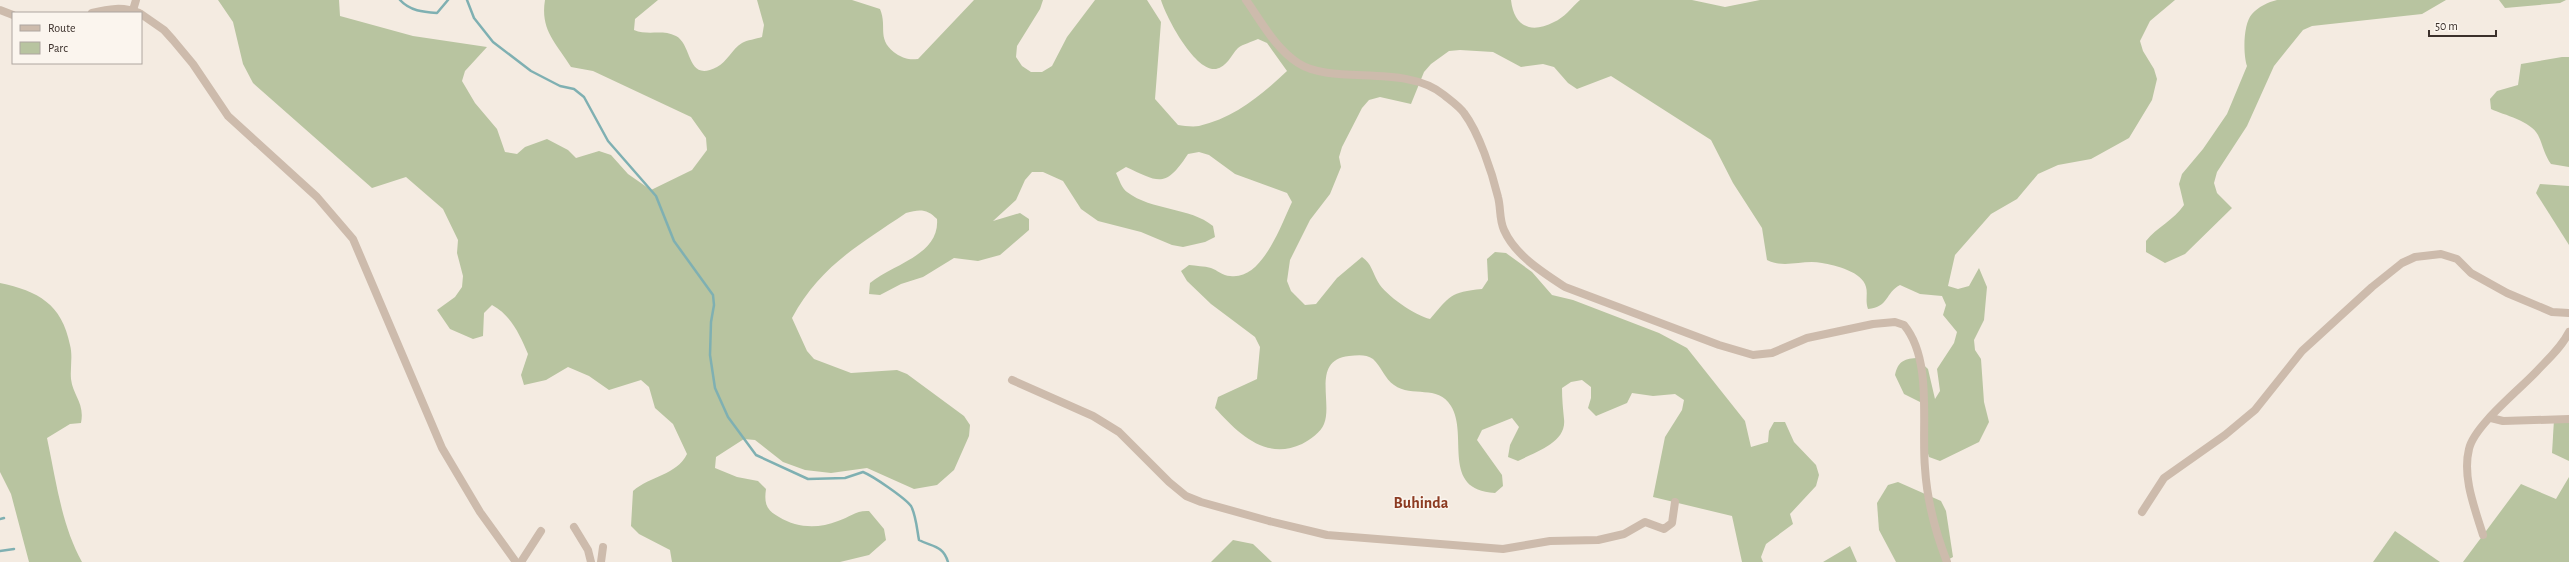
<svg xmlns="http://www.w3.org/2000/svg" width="2569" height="562" viewBox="0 0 2569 562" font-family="'Alegreya Sans',sans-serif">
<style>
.green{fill:#b8c4a0}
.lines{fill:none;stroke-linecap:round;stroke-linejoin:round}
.stream{stroke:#7fb0b2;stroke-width:2.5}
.minor{stroke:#cdbbac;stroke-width:8}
.labels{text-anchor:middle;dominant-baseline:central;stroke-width:3;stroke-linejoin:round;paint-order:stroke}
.quarter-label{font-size:16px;font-weight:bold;fill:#8c3b22;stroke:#fbf5ee}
</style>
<rect width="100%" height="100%" fill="#f4ebe1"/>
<g class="green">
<path d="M218,0H339L340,16L413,36L487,47L465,71L462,81L475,103L497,129L505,152L517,154L525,147L547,139L568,150L576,158L599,151L611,155L628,174L651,190L692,170L707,150L706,138L691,117L593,71L571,67C556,43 540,30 545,0H658L635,19L634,30C648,36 662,29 676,36C693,45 686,83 717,67C727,62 732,49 742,43C747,40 756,39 762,37L764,25L757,0H852L880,9C888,28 875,40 898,55C906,59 909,60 918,59L974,0H1043L1040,9L1017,46L1016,57L1022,66L1031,72H1042L1052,66L1067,37L1095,0H1147L1161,22L1155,99L1178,125C1184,126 1193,127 1199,126C1234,118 1262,95 1287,71L1267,43L1258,39C1252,42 1243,44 1238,48C1231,55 1227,67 1216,69C1195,72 1166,17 1161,0H1511C1514,27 1531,34 1554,22C1564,18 1572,7 1580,0H1692L1725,7L1760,0H2175L2150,21L2140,41L2143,51L2154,69L2157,79L2152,100L2129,138L2091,159L2058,165L2038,174L2017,199L1991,214L1955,255L1948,286L1958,289L1969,286L1979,268L1987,287L1984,320L1974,340L1975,350L1981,359L1984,402L1989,422L1979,442L1940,461L1929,457L1926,447L1924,404L1904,394L1895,375C1898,362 1903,359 1916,358L1928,369L1935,399L1940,391L1937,369L1954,343L1957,332L1943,315L1946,305L1942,296L1920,294L1900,285C1885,293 1889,307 1868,309C1865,300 1868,294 1866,287C1863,272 1835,265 1822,263C1803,259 1785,269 1767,260L1762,228L1733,183L1711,140L1611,76L1577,89L1568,83L1554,67L1543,64L1521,67L1493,52L1460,50L1449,51L1431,64L1424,72L1411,104L1380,97L1369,100L1362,108L1342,147L1339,157L1341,167L1330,194L1310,220L1290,260L1287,281L1291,291L1305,305L1316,304L1337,278L1362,257C1372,264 1372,272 1378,282C1385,295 1416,316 1430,319C1450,296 1450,292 1482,289L1488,280L1487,259L1495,252L1506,253L1532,272L1552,295L1573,300L1659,333L1687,348L1745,421L1751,447L1768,442L1769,431L1774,422H1785L1794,442L1816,465L1819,475L1816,486L1790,514L1793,524L1766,544L1761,557L1763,562H1742L1732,516L1653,497L1665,437L1682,410L1684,400L1675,394L1653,396L1632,393L1627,403L1596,416L1588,408L1591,398V387L1582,380L1571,382L1562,388C1562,399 1563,409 1564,419C1567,443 1535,452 1518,461L1508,457L1510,445L1519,427L1512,418L1482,430L1477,440L1502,475L1503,486L1495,493C1440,490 1469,435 1451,406C1438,384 1412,398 1394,385C1385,379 1381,366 1373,359C1366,354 1358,355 1349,356C1311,360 1333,403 1324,424C1321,432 1310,440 1302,444C1265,461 1238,433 1215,408L1218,397L1257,379L1260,347L1255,337L1211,304L1187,281L1181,271L1189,265C1196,266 1204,266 1211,268C1217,270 1223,276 1230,276C1262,281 1281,225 1292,202L1287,193L1235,174L1209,155L1199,152L1188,154C1165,189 1159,182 1126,167L1116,173C1119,179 1122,189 1127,192C1152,211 1190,207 1213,226L1215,237L1205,242L1183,247L1172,245L1141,232L1098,221L1081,209L1063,181L1043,172H1032L1025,180L1016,200L993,221L1020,213L1029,219V230L1000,255L978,261L954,258L923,277L901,284L880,295L869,294L870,283C893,264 940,255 937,219C927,209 920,209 906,213C859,245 820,266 792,318L807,351L814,359L851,373L897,370L907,374L964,416L970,425L969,436L954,470L937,485L914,489L867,468L831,473L805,470L783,462L755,440L744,439L716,457L715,468L737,477L758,481L766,489C764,503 766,510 779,517C797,528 818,529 838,521C850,517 856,510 869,511L884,529L886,540L869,555L840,562H672L670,550L639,534L631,526L633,491C650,476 677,475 687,454L673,424L655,408L649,387L641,380L609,390L589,376L568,367L546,380L524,385L521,375L528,354C520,335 511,315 492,305L484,313L483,336L473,339L450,329L437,310L455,297L462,287L463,276L457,253L458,240L443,209L406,177L372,188L253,83L243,64L233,22Z"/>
<path d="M2277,0H2446L2422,14L2312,26L2303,30L2274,66L2247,126L2217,172L2214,183L2217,193L2232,208L2185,254L2165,263L2146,252V241C2157,227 2174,220 2184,205L2179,184L2182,174L2203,149L2227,114L2247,66C2243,54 2243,24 2252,14C2258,7 2268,2 2277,0Z"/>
<polygon points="2499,0 2566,0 2560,3 2505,8"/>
<path d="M2562,57H2569V167L2551,164C2544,154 2543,145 2538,135C2531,121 2504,115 2491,109L2490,99L2497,91L2518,85L2521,64Z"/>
<polygon points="2540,184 2569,186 2569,245 2536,193"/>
<path d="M0,283C38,291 62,304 70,345C73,356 70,368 71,379C73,396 85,403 81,423L70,424L47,438C56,480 61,524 82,562H29L11,494L0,472Z"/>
<polygon points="2569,419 2569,461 2552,453 2554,420"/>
<polygon points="2569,477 2569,562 2463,562 2521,484 2556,499"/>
<polygon points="1898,482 1941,501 1946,511 1953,557 1944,562 1896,562 1879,530 1877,503 1888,485"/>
<polygon points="2395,531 2440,562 2373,562"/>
<polygon points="1233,540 1253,544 1272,562 1211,562"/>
<polygon points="1850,546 1857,562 1823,562"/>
</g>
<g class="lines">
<g class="stream">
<path d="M400,0C410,11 423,12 437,13L448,0"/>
<path d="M467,0L474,18L493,42L531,71L560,86L574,89L584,97L608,141L656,196L674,241L713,295L714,305L711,322L710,355L715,388L728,417L756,455L808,479L845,478L863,472C873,476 905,498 911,506C916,515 917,530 919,540C932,547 943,545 948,562"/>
<polyline points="0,519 4,518"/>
<polyline points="0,551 14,549"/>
</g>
<g class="minor">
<path d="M1246,0C1261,21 1275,48 1298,63C1333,86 1406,63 1444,95C1450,100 1459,106 1464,113C1479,133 1492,172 1498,197C1501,208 1499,219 1504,230C1515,255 1542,272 1565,287L1719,345L1753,355L1772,353L1807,338L1873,324L1895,322L1904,325C1933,360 1921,425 1925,468C1927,501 1935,531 1947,562"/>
<polyline points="0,10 13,15"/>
<polyline points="133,10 136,0"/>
<path d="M92,13C108,9 123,6 139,13"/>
<polyline points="141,14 164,30 173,40 193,64 228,116 317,197 353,239 442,448 480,512 516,562"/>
<polyline points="1012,380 1093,416 1119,432 1169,482 1186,496 1201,502 1269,521 1327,535 1503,549 1550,541 1598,540 1624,534 1645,522 1664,529 1672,523 1675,502"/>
<polyline points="2491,418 2503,421 2569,419"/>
<polyline points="2142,512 2164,478 2225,435 2255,410 2302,351 2372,287 2402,263 2415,257 2441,254 2457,259 2471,273 2507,293 2552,312 2569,313"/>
<polyline points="574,527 588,550 591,562"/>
<path d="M2483,535C2475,509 2462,477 2469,449C2474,426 2519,390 2536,372C2548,359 2561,348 2569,332"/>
<polyline points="521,562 541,531"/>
<polyline points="601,562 603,547"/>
</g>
</g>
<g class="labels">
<g class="quarter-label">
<text x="1421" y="503">Buhinda</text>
</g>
</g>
<rect x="12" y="12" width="130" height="52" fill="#fbf5ee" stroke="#aea6a0"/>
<rect x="20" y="25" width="20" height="6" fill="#cdbbac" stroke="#aea6a0"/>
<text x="48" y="32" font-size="12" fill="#3b302b">Route</text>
<rect x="20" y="42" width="20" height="12" fill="#b8c4a0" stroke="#aea6a0"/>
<text x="48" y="52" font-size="12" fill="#3b302b">Parc</text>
<path d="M2429 30v6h67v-6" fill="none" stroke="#3b302b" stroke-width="2"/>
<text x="2435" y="30" font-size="12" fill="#3b302b" stroke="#fbf5ee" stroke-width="3" paint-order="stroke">50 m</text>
</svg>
